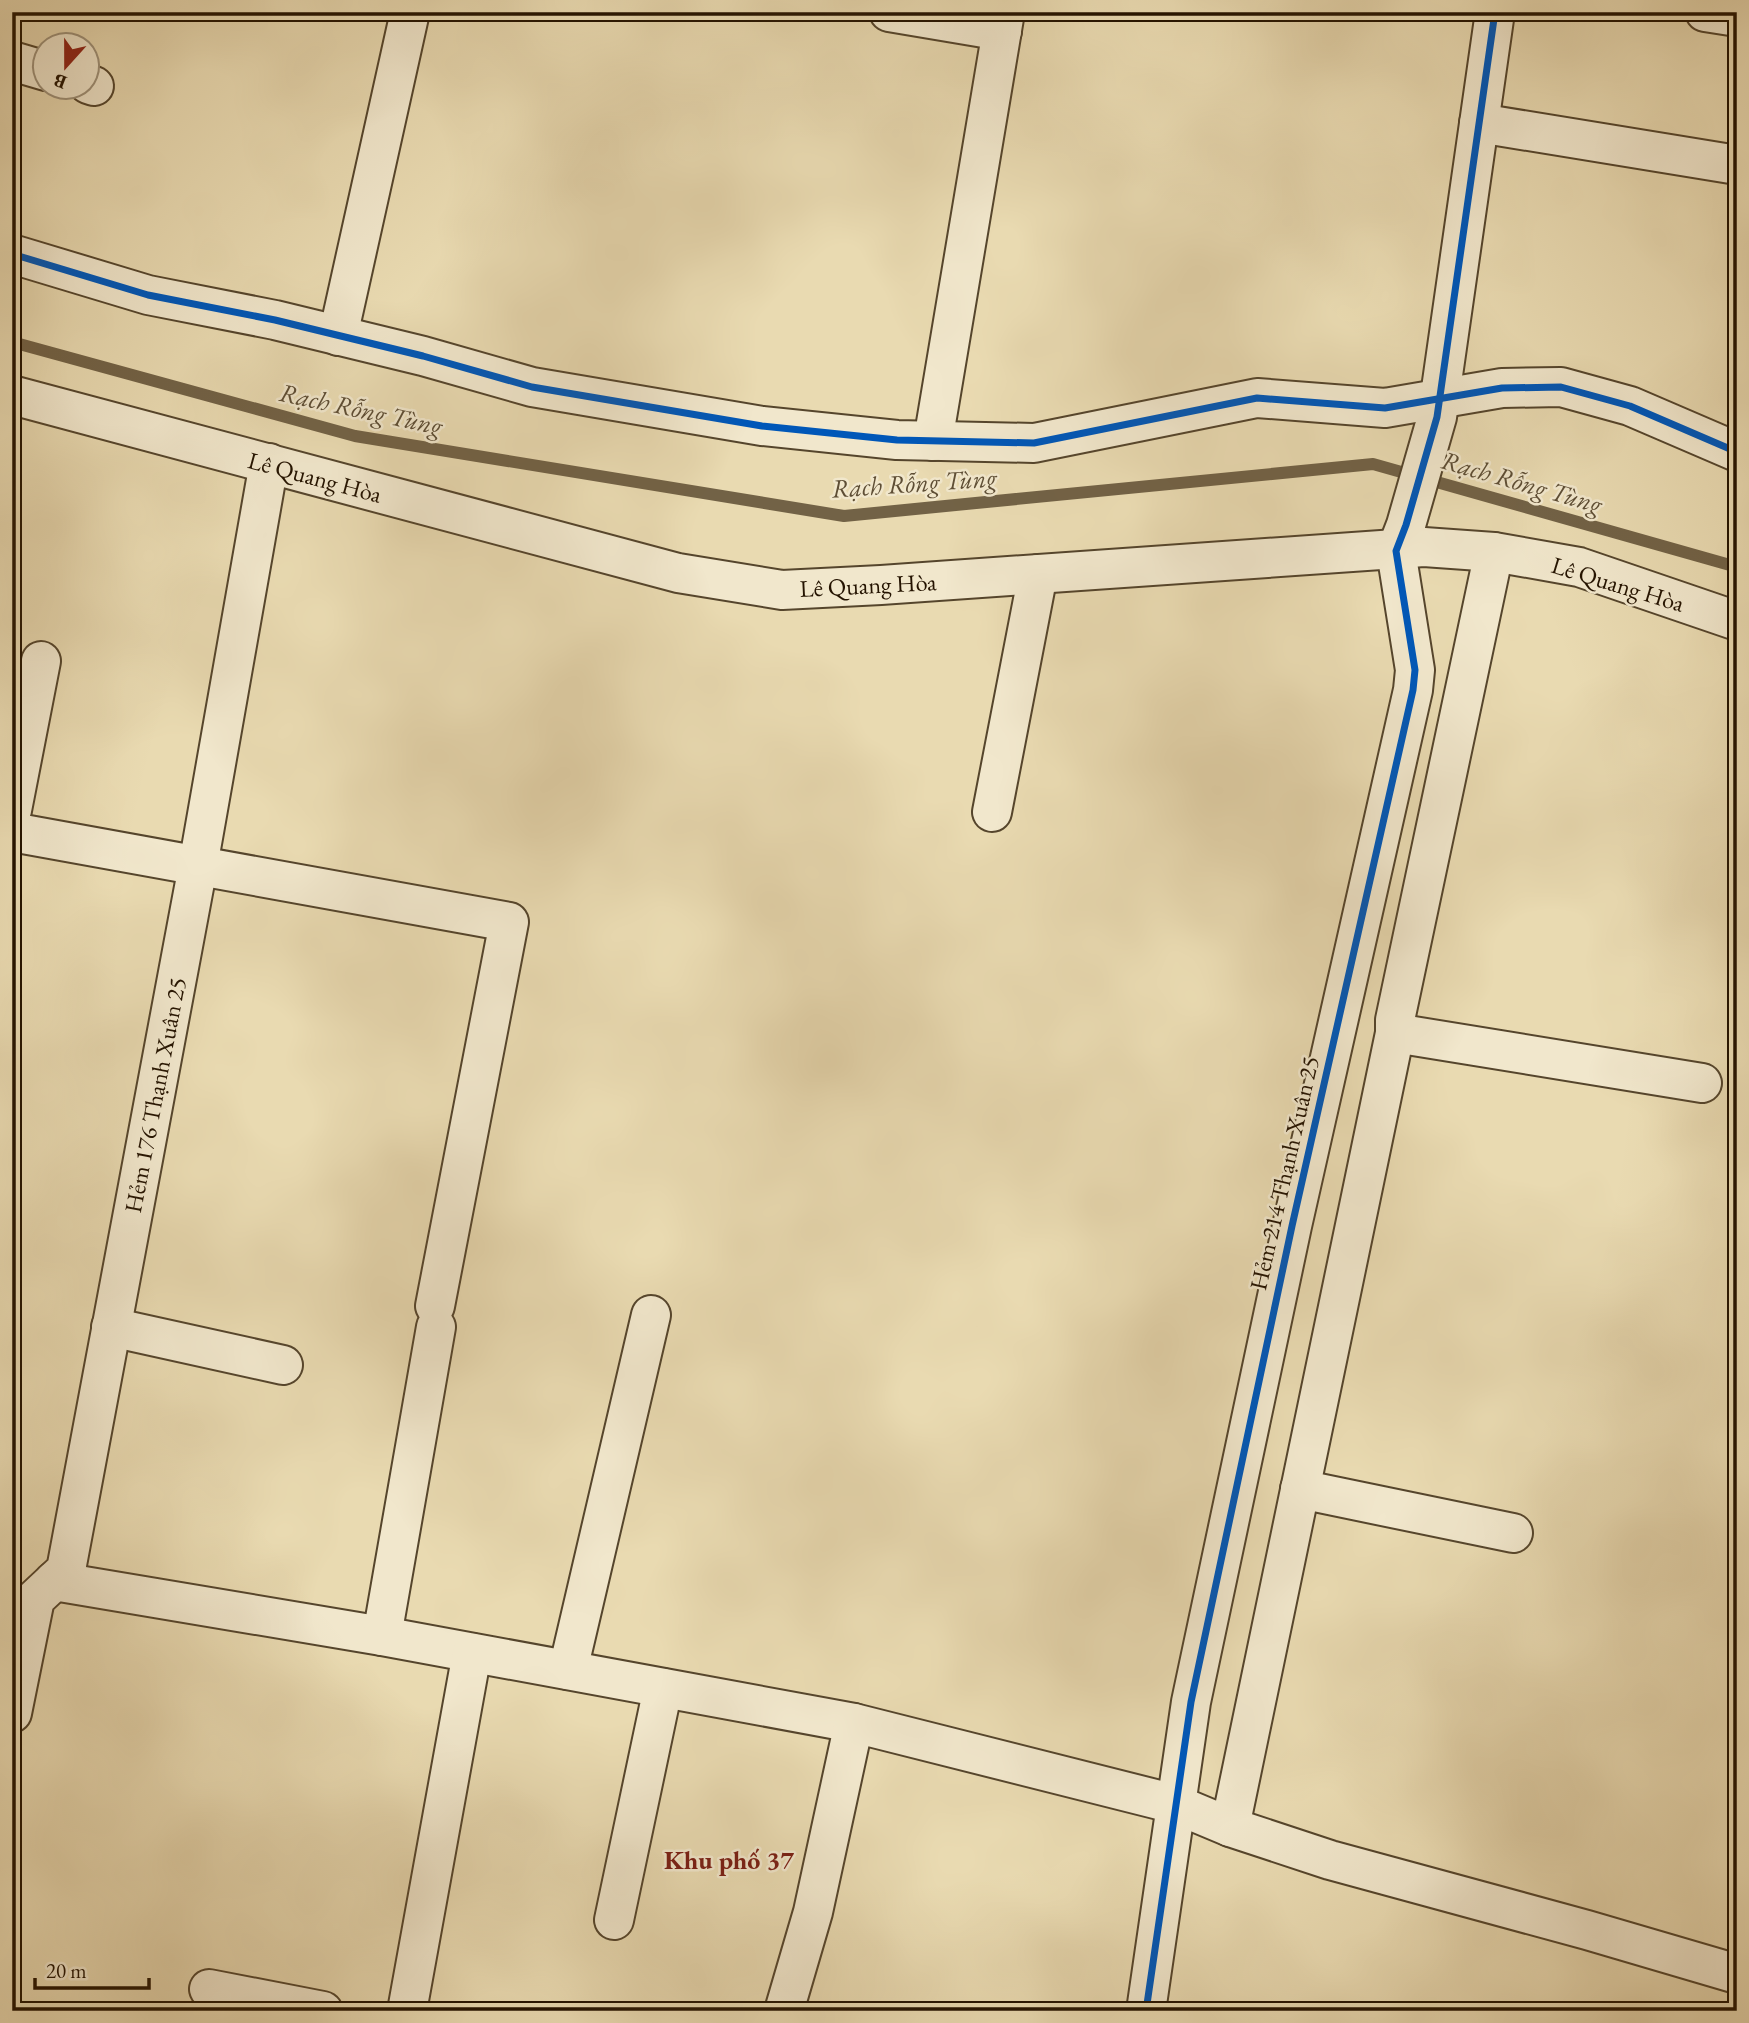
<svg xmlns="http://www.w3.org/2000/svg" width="1749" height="2023" viewBox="0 0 1749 2023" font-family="'EB Garamond',serif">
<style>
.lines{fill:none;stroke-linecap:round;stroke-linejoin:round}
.stream{stroke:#726246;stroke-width:12}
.minor-casing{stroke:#55452c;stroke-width:42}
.minor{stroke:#f1e7cc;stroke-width:38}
.cycleway-casing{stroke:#f1e7cc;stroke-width:11}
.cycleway{stroke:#0057b8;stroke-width:7}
.labels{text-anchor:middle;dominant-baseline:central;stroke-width:5;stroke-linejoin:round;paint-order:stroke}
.street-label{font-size:24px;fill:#241300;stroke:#f1e7cc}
.water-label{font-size:26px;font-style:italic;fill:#5e4e35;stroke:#f1e7cc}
.neighbourhood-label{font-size:26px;font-weight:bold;fill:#7a1f14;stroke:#f1e7cc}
</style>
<rect width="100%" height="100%" fill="#e9dab1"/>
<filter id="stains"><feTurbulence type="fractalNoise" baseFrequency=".00286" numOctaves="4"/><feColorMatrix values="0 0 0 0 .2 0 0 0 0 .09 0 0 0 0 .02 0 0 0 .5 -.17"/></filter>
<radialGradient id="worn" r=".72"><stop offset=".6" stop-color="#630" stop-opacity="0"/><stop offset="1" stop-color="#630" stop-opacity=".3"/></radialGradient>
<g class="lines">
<polyline class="stream" points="12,342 355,436 844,516 1373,464 1737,567"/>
<g class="minor-casing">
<g id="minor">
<polyline points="889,12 1002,31"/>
<polyline points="1705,12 1737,17"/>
<polyline points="12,61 46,71"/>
<polyline points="88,84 94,86"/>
<polyline points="1479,123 1737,165"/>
<polyline points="12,254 148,295 275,320 423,356 532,387 762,426 897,440 1034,443 1257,398 1385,408 1502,388 1561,387 1630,406 1737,452"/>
<polyline points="338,336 410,12"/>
<polyline points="12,395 678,573 782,590 881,585 1424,547 1494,552 1579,567 1737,621"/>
<polyline points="933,441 1005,12"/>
<polyline points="12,810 41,661"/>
<polyline points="992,812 1038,574"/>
<polyline points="12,832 509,922 435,1306"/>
<polyline points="1395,1033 1702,1083"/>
<polyline points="111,1327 283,1365"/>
<polyline points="1300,1489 1513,1533"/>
<polyline points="54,1581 382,1636 854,1723 1175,1804 1230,1827 1330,1860 1587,1930 1737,1974"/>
<polyline points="382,1636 436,1327"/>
<polyline points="568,1670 651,1315"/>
<polyline points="12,1713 35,1599 66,1570 198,866 269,463"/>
<polyline points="1230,1827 1395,1033 1395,1020 1494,552"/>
<polyline points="614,1920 663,1688"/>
<polyline points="209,1989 323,2011"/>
<polyline points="407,2011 472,1653"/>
<polyline points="784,2011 813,1912 854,1723"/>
<polyline points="1146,2011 1191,1702 1292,1226 1413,690 1415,670 1396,551 1406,525 1437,417 1495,12"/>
</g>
</g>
<use href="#minor" class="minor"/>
<g class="cycleway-casing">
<g id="cycleway">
<polyline points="12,254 148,295 275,320 423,356 532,387 762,426 897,440 1034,443 1257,398 1385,408 1502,388 1561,387 1630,406 1737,452"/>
<polyline points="1146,2011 1191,1702 1292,1226 1413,690 1415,670 1396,551 1406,525 1437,417 1495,12"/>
</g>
</g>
<use href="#cycleway" class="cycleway"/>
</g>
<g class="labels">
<g class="street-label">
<text transform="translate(315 477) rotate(15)">Lê Quang Hòa</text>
<text transform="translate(1618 584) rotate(17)">Lê Quang Hòa</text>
<text transform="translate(868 585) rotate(-3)">Lê Quang Hòa</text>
<text transform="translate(155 1095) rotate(-79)">Hẻm 176 Thạnh Xuân 25</text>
<text transform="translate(1284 1173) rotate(-77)">Hẻm 214 Thạnh Xuân 25</text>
</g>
<g class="water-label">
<text transform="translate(361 409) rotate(12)">Rạch Rỗng Tùng</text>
<text transform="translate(1522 482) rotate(16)">Rạch Rỗng Tùng</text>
<text transform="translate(914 483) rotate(-4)">Rạch Rỗng Tùng</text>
</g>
<g class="neighbourhood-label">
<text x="729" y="1860">Khu phố 37</text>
</g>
</g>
<rect width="1749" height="2023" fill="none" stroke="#e9dab1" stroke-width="42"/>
<rect x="14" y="14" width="1721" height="1995" fill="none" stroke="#241300" stroke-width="3.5"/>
<rect x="21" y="21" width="1707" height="1981" fill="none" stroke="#241300" stroke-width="2"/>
<g transform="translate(66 66) rotate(201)"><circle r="33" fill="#f1e7cc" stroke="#9f927a" stroke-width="2"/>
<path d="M0-5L12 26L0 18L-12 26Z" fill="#8f2418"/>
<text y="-10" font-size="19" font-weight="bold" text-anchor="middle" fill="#241300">B</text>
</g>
<path d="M35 1978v10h114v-10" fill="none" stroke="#241300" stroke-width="3.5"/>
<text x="46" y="1978" font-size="21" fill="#241300" stroke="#f1e7cc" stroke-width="5" paint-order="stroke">20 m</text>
<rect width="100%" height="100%" filter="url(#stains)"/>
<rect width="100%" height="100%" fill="url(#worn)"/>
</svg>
